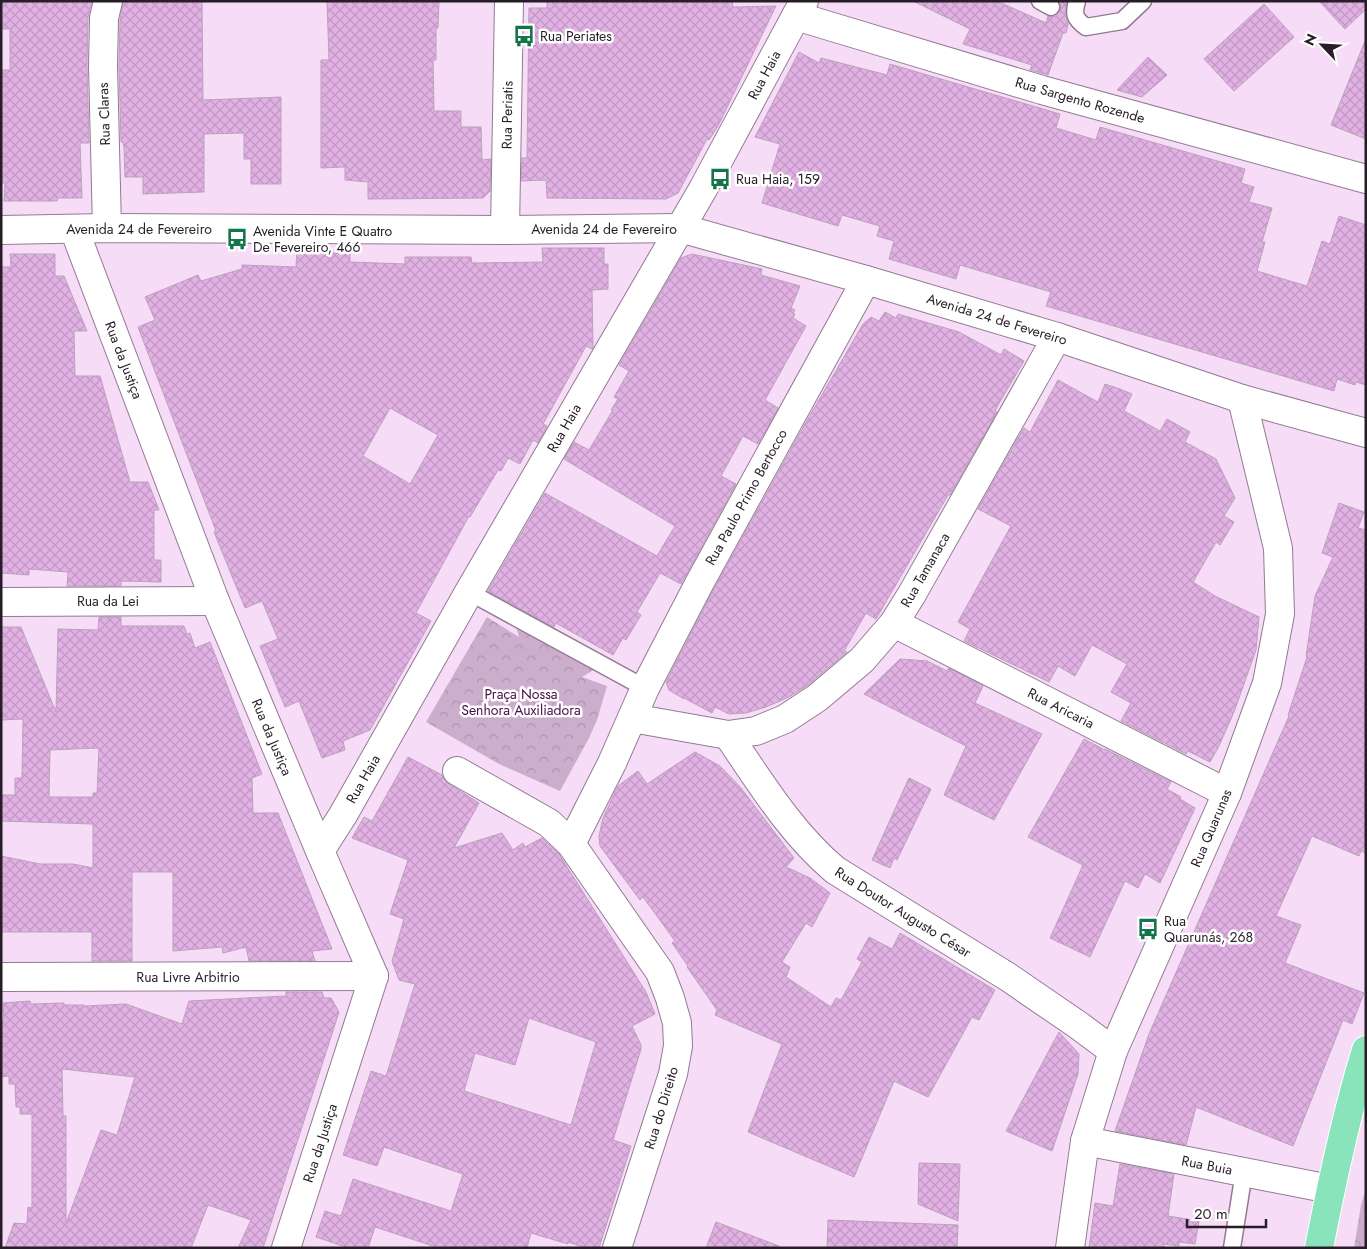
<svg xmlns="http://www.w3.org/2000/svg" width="1367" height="1249" viewBox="0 0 1367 1249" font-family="Jost,sans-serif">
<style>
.forest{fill:url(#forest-crowns)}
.building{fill:url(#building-cross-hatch);stroke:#bba1bc;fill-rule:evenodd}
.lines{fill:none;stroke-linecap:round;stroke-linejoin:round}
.service-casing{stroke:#937a93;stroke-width:19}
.minor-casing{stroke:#937a93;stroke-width:30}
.primary-casing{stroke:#fff;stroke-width:30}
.service{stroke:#fff;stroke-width:16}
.minor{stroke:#fff;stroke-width:28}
.primary{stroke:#89e3bb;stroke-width:28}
.labels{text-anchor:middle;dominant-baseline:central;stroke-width:5;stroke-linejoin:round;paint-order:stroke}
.poi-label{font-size:14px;fill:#271d27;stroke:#fff;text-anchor:start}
.street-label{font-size:14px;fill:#271d27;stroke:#fff}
.park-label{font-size:14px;fill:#470c4b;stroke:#fff}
</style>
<defs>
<pattern id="forest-crowns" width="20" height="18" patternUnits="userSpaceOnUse" patternTransform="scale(1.25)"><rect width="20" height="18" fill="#ccadcc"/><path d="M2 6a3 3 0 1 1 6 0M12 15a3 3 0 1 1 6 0" fill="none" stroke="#af94af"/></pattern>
<pattern id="building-cross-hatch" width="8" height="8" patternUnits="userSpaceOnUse" patternTransform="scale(1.25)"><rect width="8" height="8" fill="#e2b1e4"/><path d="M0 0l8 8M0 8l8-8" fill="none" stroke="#c298c4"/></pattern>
</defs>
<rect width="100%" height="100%" fill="#f7dcf7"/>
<g class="forest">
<polygon points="487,617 519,637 515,623 595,669 582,677 607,686 597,720 589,738 560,791 499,764 426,722"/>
<polygon points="1366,1188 1366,1248 1354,1248 1361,1205"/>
</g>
<g class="building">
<polygon points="1,1 92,1 88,17 87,66 89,143 80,143 82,198 58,198 57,201 4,201 5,183 1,183 1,70 10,70 10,29 1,29"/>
<polygon points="123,1 202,1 203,100 281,97 281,184 251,184 251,159 244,159 244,133 204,134 204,192 143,194 143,177 125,177 124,147 123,142 121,142 119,66 120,20"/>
<polygon points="327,1 439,1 438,28 436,28 436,60 433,60 434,111 461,111 461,127 481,127 482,160 491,159 490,191 483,198 368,199 368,182 345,180 345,167 321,168 321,60 329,60"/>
<polygon points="547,1 732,1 733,7 776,6 718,126 709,140 707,139 678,193 666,199 547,198 546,180 521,181 522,158 527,158 529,8 547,8"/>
<polygon points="913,1 997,1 1046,23 1048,16 1056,16 1059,12 1061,6 1059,1 1067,1 1065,14 1068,24 1066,33 1063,33 1048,75 1030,70 1032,65 963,44 970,29"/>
<polygon points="1319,1 1366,1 1366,9 1345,29"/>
<polygon points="1264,4 1294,37 1234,91 1204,59"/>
<polygon points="1365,41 1366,41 1366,139 1331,125"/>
<polygon points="799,52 819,63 821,58 887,75 890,64 1060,114 1056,128 1096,140 1100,127 1245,169 1241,183 1254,187 1249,202 1272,208 1262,242 1265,242 1257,271 1283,279 1307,286 1322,241 1330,244 1339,216 1366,225 1366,385 1356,382 1355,385 1337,379 1334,391 1046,306 1051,292 960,265 956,279 889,259 894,241 877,236 880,226 842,215 838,226 762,203 780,144 755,137"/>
<polygon points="1148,57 1167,75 1142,97 1117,90"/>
<path d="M542,248H604V264H608V289L592,290L593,347L592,349L586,346L579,359L543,424L547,426L538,443L533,440L520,464L508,458L501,471L498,470L470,517L469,516L416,613L431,621L370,730L343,741L345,750L322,758L299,701L285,707L260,646L278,639L262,601L245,608L214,532L216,531L138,327L155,320L145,297L198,275L201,281L242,269V265L296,267L297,250H350V262L405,264V257H471L472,263L543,262ZM390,408L438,435L410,484L363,456Z"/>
<polygon points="10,254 55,254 55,276 64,276 87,331 74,331 75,376 100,376 130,482 148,482 159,510 154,510 154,560 161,560 161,582 121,581 121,586 67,586 68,572 29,569 29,575 1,573 1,267 11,267"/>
<polygon points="692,254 762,269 761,275 800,286 791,308 795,310 793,313 795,314 793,318 806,326 765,400 778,408 758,444 743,436 721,476 736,484 681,584 660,573 637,612 641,615 626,640 623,638 613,655 556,623 554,627 488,591 545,493 657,556 675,526 564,459 574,442 589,450 613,410 611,410 618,399 614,397 629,371 619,365 681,258"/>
<polygon points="885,312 896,318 898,314 959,332 1001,355 1004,349 1024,361 998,405 995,411 997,412 950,495 948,495 876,619 866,613 844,651 847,652 808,685 789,697 766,707 746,713 729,714 715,707 712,713 684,698 684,699 669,690 666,682 714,589 805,424 863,324 871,317 879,321"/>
<polygon points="1058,380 1098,402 1105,384 1120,389 1132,394 1124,411 1160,431 1167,419 1190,432 1185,442 1216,459 1235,498 1224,516 1234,522 1220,545 1216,542 1193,582 1215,596 1259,617 1256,650 1234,712 1219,746 1210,762 1188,751 1186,754 1121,721 1131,703 1111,692 1127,664 1092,645 1075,676 1058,666 1049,682 964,641 970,629 958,622 1011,526 978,509 1024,428 1030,432"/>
<polygon points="1339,503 1364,512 1358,528 1366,530 1366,853 1361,851 1359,856 1312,836 1276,916 1301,925 1285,963 1364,993 1352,1024 1343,1020 1293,1146 1196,1107 1186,1145 1115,1131 1149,1034 1289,716 1288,715 1307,657 1306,656 1315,596 1333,557 1322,553"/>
<path d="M99,617H121V626H184L187,634L190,633L195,648L210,642L262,774L252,778L253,813H278L332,949L312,951L315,961H249L246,947L223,953L222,947L173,951V872H132V961H92V932H1V856L40,864H73L93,868V824L1,821V795H15V778H22L23,719L1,720V627H21L56,712L58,629L98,630ZM99,748L97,793H93V797H49L50,750Z"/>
<polygon points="900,659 927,661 947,671 949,668 983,686 975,703 1042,734 994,820 944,795 966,746 864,694"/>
<polygon points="1084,739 1105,750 1105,749 1171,782 1167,789 1181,797 1180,799 1195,808 1160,883 1145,874 1138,888 1125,881 1090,957 1050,938 1083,865 1028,837"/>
<polygon points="695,752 720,766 741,788 794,858 786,867 810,878 830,893 812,927 806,923 782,962 790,967 786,977 831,1007 836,998 841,1000 862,962 857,959 869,937 892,949 900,933 995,990 979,1020 972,1017 928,1097 894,1081 854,1177 748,1132 782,1044 715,1015 717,1010 687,967 688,966 672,943 675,941 643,897 640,900 600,846 599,836 603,818 618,786 638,771 647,784"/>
<path d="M408,757L442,775L444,779L449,784L479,803L454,848L502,833L513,850L523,843L525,847L542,838L559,854L646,992L655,1014L632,1026L641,1045V1049L613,1140L631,1146L599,1248H586L568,1242V1244L531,1233L527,1248H439L375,1227L368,1248H349L316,1237L325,1211L341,1216L353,1179L451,1211L463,1174L384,1147L377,1166L343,1155L371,1071L386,1076L415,984L399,980L392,961L404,919L390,914L408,860L352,838L364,817L372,821ZM529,1018L596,1042L571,1125L464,1091L475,1053L515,1065Z"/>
<polygon points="909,778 931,789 897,860 894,858 890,868 872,860"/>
<path d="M286,992H322L324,998H331L339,1012L263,1248H238L251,1220L208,1205L191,1248H5L14,1223L27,1224L28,1207L32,1208V1114H20V1107H16L15,1084H9V1076L1,1077V1021H4L3,1003L30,1001L31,1004L64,1003V1005H84V1006L126,1004L182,1024L189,1001L286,996ZM62,1069L135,1077L117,1135L101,1130L66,1223V1116H63Z"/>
<polygon points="1059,1032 1079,1054 1078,1074 1052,1151 1006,1131"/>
<polygon points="919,1163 960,1164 958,1221 918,1204"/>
<polygon points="1120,1164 1174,1174 1168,1216 1199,1221 1195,1244 1179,1242 1179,1246 1164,1244 1164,1248 1089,1248 1095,1203 1113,1206"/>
<polygon points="828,1220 958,1225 957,1248 827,1248"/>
<polygon points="716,1222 779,1246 778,1248 706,1248"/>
</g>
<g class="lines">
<g class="service-casing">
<g id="service">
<polyline points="1040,1 1051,7"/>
<path d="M1077,1C1073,15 1075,19 1086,27L1122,21L1143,1"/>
<polyline points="469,592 645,688"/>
<polyline points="1232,1248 1244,1172"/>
</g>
</g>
<g class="minor-casing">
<g id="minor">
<polyline points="796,16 1042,90 1366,179"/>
<polyline points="107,228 103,66 104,18 108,1"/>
<polyline points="74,229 215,601 320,851 374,976 286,1248"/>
<polyline points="1,230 107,228 505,230 680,228 866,280 1057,337 1242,399 1366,433"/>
<polyline points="505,230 509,1"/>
<polyline points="1,602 215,601"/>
<polyline points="894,623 1227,793"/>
<polyline points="632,718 728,735 756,731 785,719 817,698 862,660 894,623 912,594 1057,337"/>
<path d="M728,735C760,782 791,833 835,870L1008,977L1078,1025L1113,1051"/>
<polyline points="457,771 549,823 571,844 660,972 670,998 677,1023 678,1046 673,1074 617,1248"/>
<polyline points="571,844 612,763 645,688 700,582 866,280"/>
<polyline points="320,851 343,815 469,592 703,189 804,1"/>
<polyline points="1,977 374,976"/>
<polyline points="1085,1141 1330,1189"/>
<polyline points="1070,1248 1085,1141 1113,1051 1227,793 1267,683 1280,614 1278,548 1242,399"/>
</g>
</g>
<g class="primary-casing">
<path id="primary" d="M1319,1248C1332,1181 1346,1115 1366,1050"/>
</g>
<use href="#service" class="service"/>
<use href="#minor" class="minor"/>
<use href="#primary" class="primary"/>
</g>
<defs>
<g id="bus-bare" transform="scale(1.725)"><path d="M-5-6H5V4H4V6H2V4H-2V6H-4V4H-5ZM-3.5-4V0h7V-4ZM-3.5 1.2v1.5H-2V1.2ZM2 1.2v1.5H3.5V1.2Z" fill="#12754c" stroke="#fff" stroke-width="2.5" paint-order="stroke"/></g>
</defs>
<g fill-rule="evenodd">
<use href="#bus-bare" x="524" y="36"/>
<use href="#bus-bare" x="720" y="179"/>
<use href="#bus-bare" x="237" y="239"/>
<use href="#bus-bare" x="1148" y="929"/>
</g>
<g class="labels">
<g class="poi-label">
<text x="540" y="36">Rua Periates</text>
<text x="736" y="179">Rua Haia, 159</text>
<text x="253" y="231">Avenida Vinte E Quatro<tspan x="253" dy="16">De Fevereiro, 466</tspan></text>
<text x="1164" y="921">Rua<tspan x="1164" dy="16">Quarunás, 268</tspan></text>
</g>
<g class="street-label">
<text transform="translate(764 75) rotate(-62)">Rua Haia</text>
<text transform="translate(1080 100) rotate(16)">Rua Sargento Rozende</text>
<text transform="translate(104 114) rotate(-92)">Rua Claras</text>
<text transform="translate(507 115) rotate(-89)">Rua Periatis</text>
<text x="139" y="229">Avenida 24 de Fevereiro</text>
<text x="604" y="229">Avenida 24 de Fevereiro</text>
<text transform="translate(997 319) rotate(17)">Avenida 24 de Fevereiro</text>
<text transform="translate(124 360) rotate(69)">Rua da Justiça</text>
<text transform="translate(564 428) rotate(-60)">Rua Haia</text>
<text transform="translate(746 497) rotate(-61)">Rua Paulo Primo Bertocco</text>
<text transform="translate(925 570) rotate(-60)">Rua Tamanaca</text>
<text x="108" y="601">Rua da Lei</text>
<text transform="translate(1061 708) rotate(27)">Rua Aricaria</text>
<text transform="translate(272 737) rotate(67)">Rua da Justiça</text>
<text transform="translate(363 779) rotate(-60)">Rua Haia</text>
<text transform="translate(1211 828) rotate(-67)">Rua Quarunas</text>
<text transform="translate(903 912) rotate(32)">Rua Doutor Augusto César</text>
<text x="188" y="977">Rua Livre Arbitrio</text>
<text transform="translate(661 1108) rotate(-73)">Rua do Direito</text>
<text transform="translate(320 1143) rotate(-72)">Rua da Justiça</text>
<text transform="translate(1207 1165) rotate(11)">Rua Buia</text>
</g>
<g class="park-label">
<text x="521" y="694">Praça Nossa<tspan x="521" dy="16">Senhora Auxiliadora</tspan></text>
</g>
</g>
<rect width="1367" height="1249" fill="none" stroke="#271d27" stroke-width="5"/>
<g transform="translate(1322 45) rotate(295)" stroke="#ffffff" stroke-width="4" paint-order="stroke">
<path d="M0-4L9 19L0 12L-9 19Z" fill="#271d27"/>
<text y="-8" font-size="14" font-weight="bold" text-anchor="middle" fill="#271d27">N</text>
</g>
<path d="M1187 1219v8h79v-8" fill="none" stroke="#271d27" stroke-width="2.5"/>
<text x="1194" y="1219" font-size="15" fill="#271d27" stroke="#ffffff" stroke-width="4" paint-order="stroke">20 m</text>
</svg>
